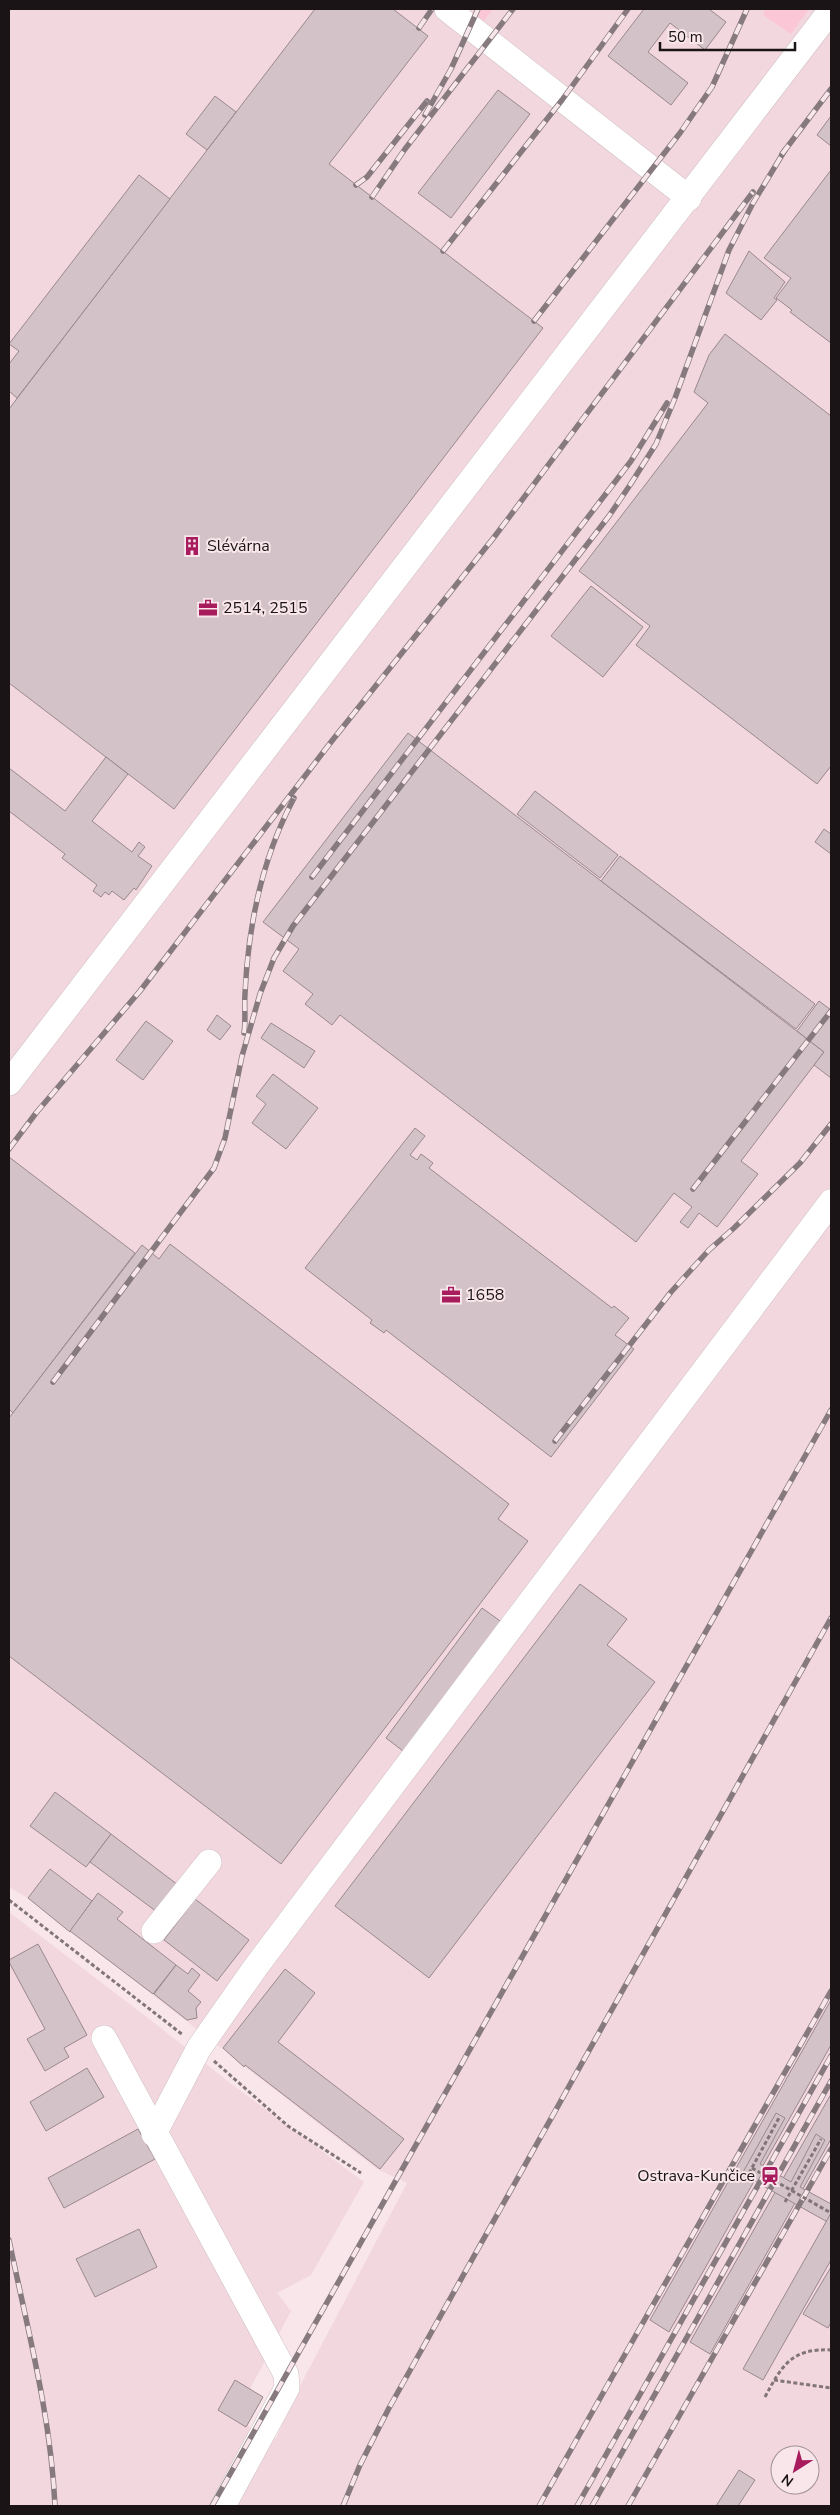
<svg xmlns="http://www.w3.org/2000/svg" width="840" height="2515" viewBox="0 0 840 2515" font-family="'Nunito Sans',sans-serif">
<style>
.built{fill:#f2d7df;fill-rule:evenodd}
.green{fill:#fbc7d6}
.building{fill:#d3c2c7;stroke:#99888d}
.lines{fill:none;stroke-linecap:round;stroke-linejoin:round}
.minor-casing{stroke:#d0bfc3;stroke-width:26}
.path{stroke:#817578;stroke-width:3;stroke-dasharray:4 2.5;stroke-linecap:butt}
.minor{stroke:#fff;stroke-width:25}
.rail-casing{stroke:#867a7e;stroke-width:5.5}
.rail{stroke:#f8e6eb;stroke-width:4;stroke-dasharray:11;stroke-linecap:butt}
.path-bridge{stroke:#817578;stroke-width:3;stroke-dasharray:4 2.5;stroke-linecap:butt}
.labels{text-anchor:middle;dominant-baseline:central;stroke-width:4;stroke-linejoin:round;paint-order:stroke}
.poi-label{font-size:16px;fill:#1b1416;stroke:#f8e6eb;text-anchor:start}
</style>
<rect width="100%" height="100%" fill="#f8e6eb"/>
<path class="built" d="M9,9H831V2506H9V1912L157,2025L230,2083L364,2182L311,2275L277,2293L291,2311L250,2389L263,2397L248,2426L276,2439L292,2401L407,2183L377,2169L28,1898L9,1887ZM780,2455H810V2485H780Z"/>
<g class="green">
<polygon points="481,9 493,9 484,21 478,16"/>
<polygon points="765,9 809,9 791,34 763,15"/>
</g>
<g class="building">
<polygon points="315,9 393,9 428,36 329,164 543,328 174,809 9,683 9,409"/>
<polygon points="644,9 709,9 726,22 705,50 670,23 648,52 688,83 671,105 608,56"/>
<polygon points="498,90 530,114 451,218 418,193"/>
<polygon points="215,96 236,112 207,150 186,134"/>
<polygon points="831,116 831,146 817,135"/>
<polygon points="831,170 831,343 790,312 792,310 776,298 791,278 764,258"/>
<polygon points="139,175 170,199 17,398 9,391 9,364 19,351 9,344"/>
<polygon points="749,251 785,282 774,298 777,300 761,320 726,293"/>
<polygon points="725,334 831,416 831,766 817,784 636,645 650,626 579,571 708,403 694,392 709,355"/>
<polygon points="591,586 643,627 603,677 551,636"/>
<polygon points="408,733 824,1052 741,1161 758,1174 717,1227 699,1213 688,1228 680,1222 692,1207 674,1193 636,1242 340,1015 332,1025 305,1004 313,994 283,971 299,949 263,922"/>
<polygon points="106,757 128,774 92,821 132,852 139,842 145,847 138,856 152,866 136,890 134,888 124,900 112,891 109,895 105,892 101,897 93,891 97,885 62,858 65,854 9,811 9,768 65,811"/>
<polygon points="535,791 618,855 600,878 517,814"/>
<polygon points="824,829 831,834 831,854 815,842"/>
<polygon points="620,856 815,1004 796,1029 601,881"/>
<polygon points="819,1001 831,1010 831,1078 814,1065 824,1052 797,1031"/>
<polygon points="217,1015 231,1026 220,1040 207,1030"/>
<polygon points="146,1021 173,1041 143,1080 116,1060"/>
<polygon points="271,1023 315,1051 304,1068 261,1038"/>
<polygon points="273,1074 318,1108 286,1149 252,1123 266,1104 256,1096"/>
<polygon points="415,1128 425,1136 410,1155 417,1160 421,1154 433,1163 429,1168 612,1308 614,1306 629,1318 615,1335 634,1349 551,1457 386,1330 384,1333 370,1323 372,1320 305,1268"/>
<polygon points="9,1157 135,1253 13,1413 9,1409"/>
<polygon points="170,1244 509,1504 498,1519 528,1541 281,1864 9,1656 9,1418 142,1245 159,1259"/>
<polygon points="580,1584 627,1619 607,1645 655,1682 429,1978 335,1906"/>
<polygon points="482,1608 503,1623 407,1754 386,1738"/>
<polygon points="55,1792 111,1834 86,1867 30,1826"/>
<polygon points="111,1834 178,1885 157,1912 90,1862"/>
<polygon points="50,1869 92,1901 70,1932 28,1898"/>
<polygon points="98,1893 123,1912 117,1919 176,1965 153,1994 70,1931"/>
<polygon points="195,1899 249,1940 217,1981 164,1940"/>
<polygon points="38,1944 87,2035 64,2048 69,2057 45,2071 27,2039 45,2029 9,1962 9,1960"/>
<polygon points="176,1965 188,1974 192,1968 200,1975 188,1991 201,2002 196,2008 197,2018 187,2020 154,1994"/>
<polygon points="285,1969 315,1993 278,2042 404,2139 380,2169 245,2065 244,2067 223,2048"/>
<polygon points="831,2000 831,2045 669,2332 650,2320"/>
<polygon points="87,2068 104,2097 46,2131 30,2102"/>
<polygon points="831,2094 831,2139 710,2354 690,2342"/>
<polygon points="776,2113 785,2118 760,2164 791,2182 816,2134 825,2140 800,2187 831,2204 831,2224 742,2174"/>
<polygon points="138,2129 155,2159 64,2208 48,2178"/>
<polygon points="831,2213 831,2260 763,2380 743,2369"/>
<polygon points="139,2229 157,2267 95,2297 76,2259"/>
<polygon points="831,2267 831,2322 828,2328 803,2314"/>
<polygon points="235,2380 263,2397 246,2427 218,2410"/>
<polygon points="739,2470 755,2480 738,2506 716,2506"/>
</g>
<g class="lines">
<g class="minor-casing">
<g id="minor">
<polyline points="447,9 689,198"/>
<polyline points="9,1083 831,10"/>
<polyline points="154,1931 209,1862"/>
<polyline points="104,2038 286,2374 287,2388 223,2506"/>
<polyline points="154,2134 199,2048 255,1968 831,1202"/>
</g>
</g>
<g class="path">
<polyline points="9,1900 183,2035"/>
<polyline points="214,2061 288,2126 361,2173"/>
<polyline points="746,2179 780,2116"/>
<polyline points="785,2202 821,2139"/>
<polyline points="774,2380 831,2388"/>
<path d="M765,2397C782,2365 792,2348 831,2350"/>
</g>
<use href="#minor" class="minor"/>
<g class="rail-casing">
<g id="rail">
<polyline points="419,28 432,9"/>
<polyline points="425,115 451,69 478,9"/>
<polyline points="782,154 831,89"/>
<polyline points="356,185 367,177 427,101"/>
<polyline points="372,197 405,149 513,9"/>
<polyline points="443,251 562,100 628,9"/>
<polyline points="534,321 680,133 712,87 747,9"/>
<polyline points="312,877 631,461 667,403"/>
<path d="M244,1033C246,1020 244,1007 245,994C248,927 262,858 294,798"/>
<polyline points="9,1149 36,1113 140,991 331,742 495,536 753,192"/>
<polyline points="693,1189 831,1011"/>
<polyline points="53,1382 214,1168 225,1138 242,1056 260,994 274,958 293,926 609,516 630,485 656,444 675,398 729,250 753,203 785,150"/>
<polyline points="555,1441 671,1292 709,1250 734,1228 800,1163 831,1124"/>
<path d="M9,2240C27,2327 51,2416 55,2506"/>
<polyline points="212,2506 831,1410"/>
<polyline points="343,2506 360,2465 389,2408 831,1618"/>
<polyline points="539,2506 831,1991"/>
<polyline points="577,2506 831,2056"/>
<polyline points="592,2506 831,2081"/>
<polyline points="628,2506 831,2149"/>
</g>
</g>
<use href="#rail" class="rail"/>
<polyline class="path-bridge" points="752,2168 831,2213"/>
</g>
<defs>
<g id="building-bare" transform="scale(1.5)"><path d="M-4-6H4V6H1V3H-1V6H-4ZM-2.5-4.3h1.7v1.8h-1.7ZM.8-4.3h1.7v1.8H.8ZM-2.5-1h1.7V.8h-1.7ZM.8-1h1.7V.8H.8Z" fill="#a81b5d" stroke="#f8e6eb" stroke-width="2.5" paint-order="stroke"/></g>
<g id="office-bare" transform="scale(1.5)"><path d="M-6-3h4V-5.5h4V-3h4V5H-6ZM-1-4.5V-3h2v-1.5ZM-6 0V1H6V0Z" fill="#a81b5d" stroke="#f8e6eb" stroke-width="2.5" paint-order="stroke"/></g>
<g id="station-bare" transform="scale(1.5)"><path d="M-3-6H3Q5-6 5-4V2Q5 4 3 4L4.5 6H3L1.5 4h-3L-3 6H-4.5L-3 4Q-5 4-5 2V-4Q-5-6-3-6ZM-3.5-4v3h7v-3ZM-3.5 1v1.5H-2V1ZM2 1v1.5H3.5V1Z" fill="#a81b5d" stroke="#f8e6eb" stroke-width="2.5" paint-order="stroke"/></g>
</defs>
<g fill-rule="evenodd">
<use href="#building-bare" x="192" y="546"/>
<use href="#office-bare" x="208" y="608"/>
<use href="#office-bare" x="451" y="1295"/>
<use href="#station-bare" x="770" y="2176"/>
</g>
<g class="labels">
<g class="poi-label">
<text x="207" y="546">Slévárna</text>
<text x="223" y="608">2514, 2515</text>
<text x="466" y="1295">1658</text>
<text x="755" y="2176" text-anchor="end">Ostrava-Kunčice</text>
</g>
</g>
<rect width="840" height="2515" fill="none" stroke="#1b1416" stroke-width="20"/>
<g transform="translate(795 2470) rotate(216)"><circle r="24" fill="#f8e6eb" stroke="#a09296"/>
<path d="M0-4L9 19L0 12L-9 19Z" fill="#a81b5d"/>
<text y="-8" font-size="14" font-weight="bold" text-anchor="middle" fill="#1b1416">N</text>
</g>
<path d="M660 42v8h135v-8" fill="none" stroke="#1b1416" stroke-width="2.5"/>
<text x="668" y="42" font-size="15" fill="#1b1416" stroke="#f8e6eb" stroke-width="4" paint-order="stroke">50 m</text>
</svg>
